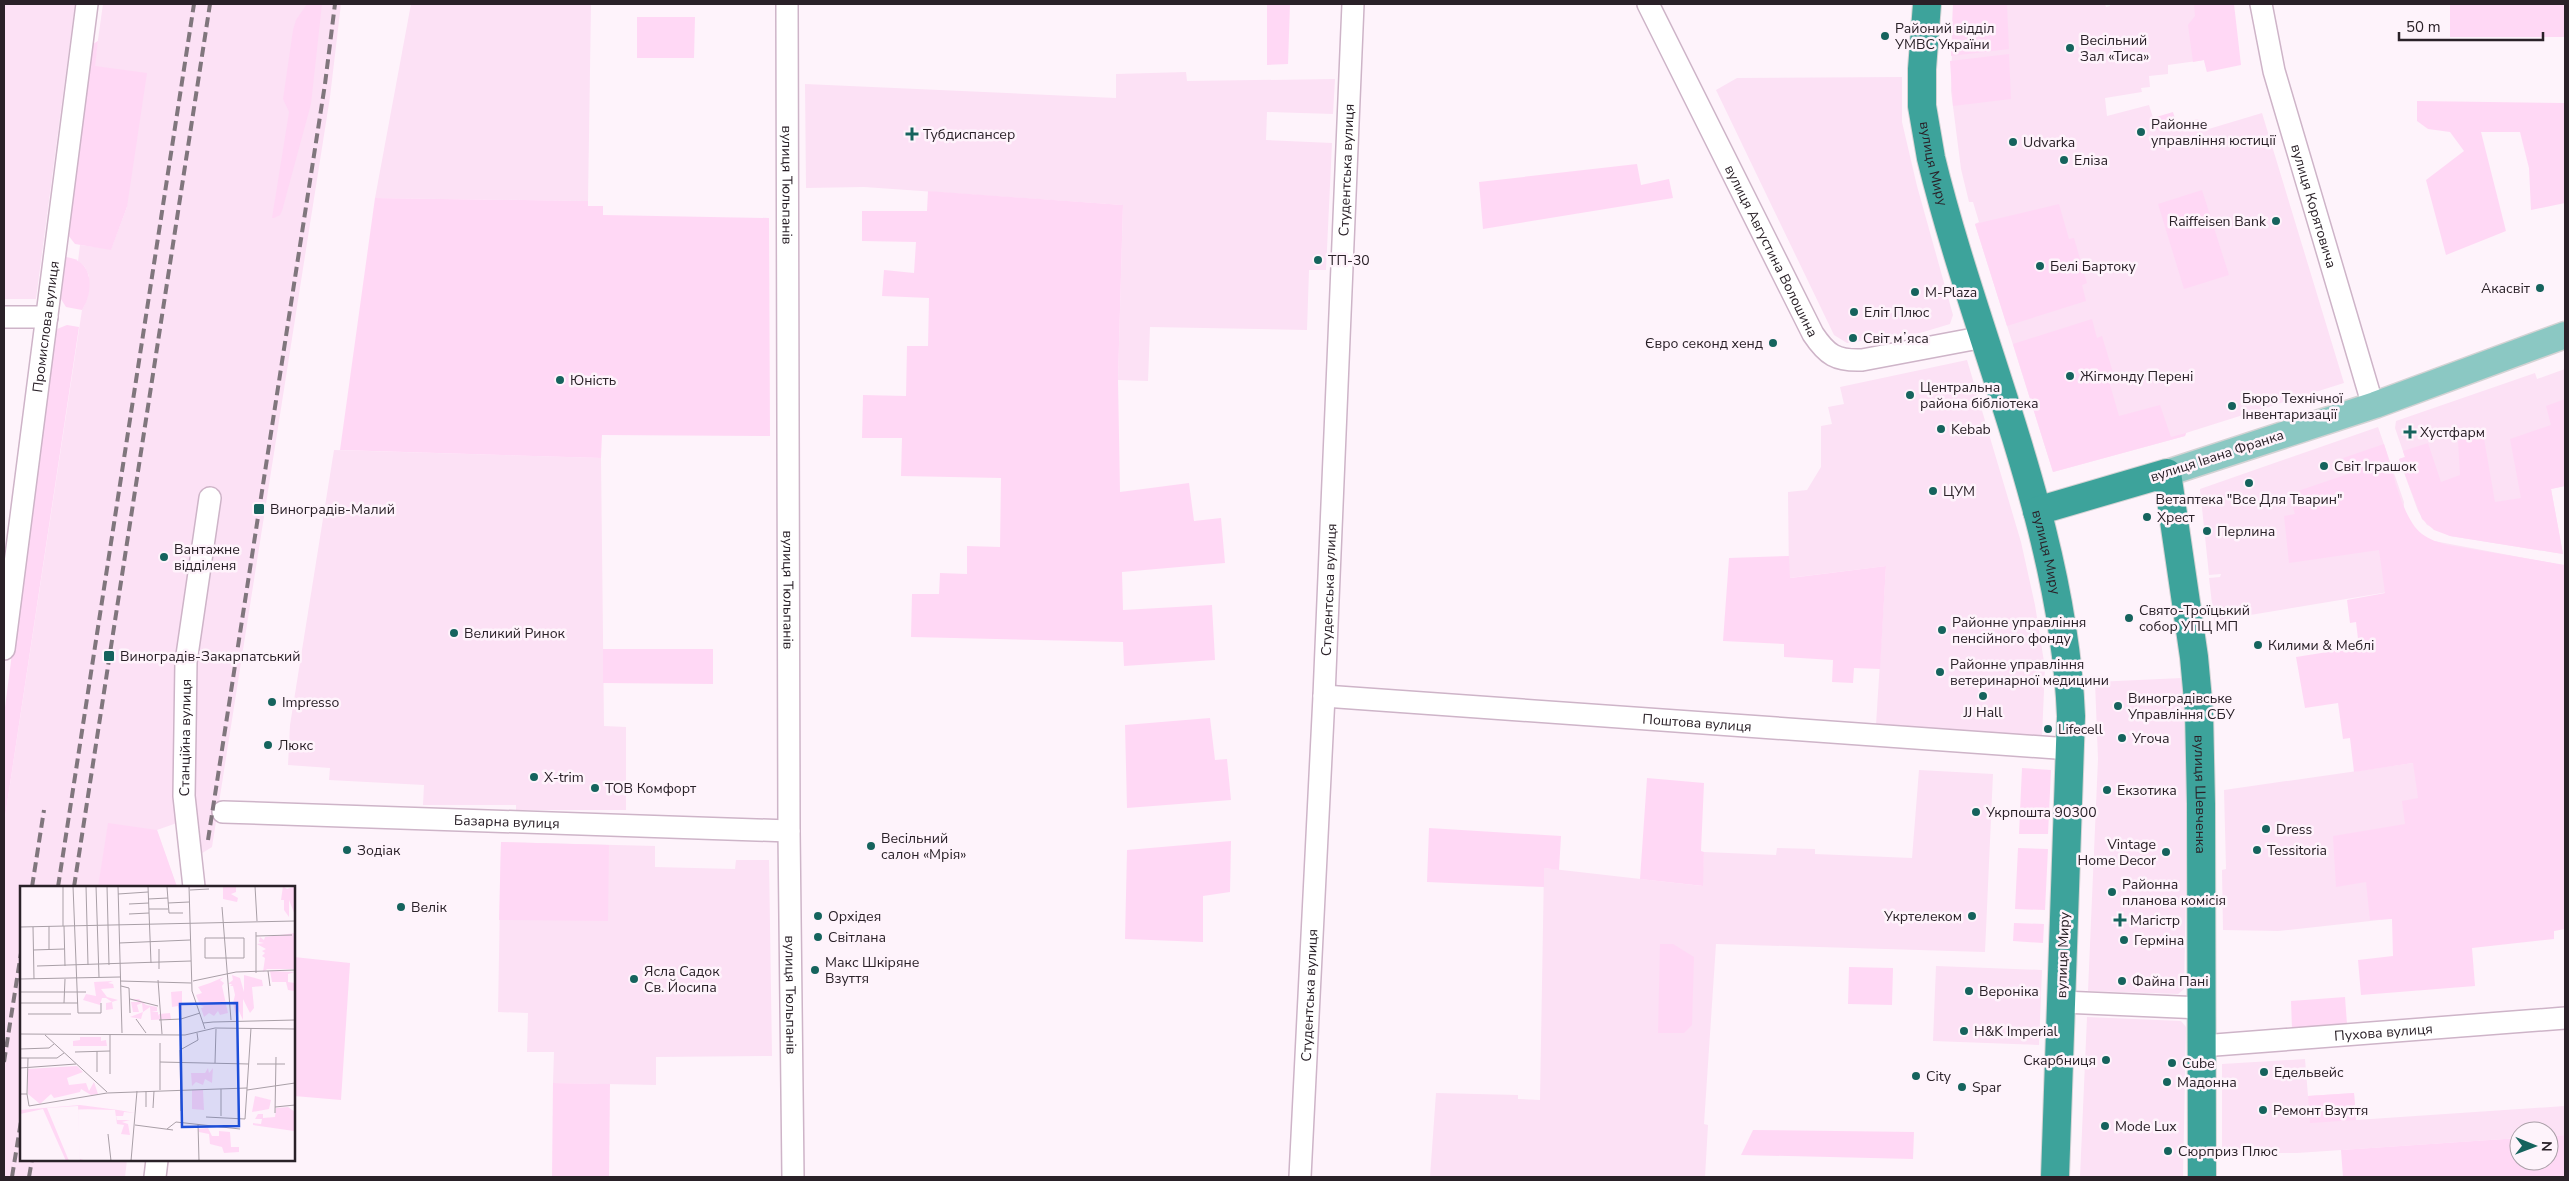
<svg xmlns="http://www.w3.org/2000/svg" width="2569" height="1181" viewBox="0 0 2569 1181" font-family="'Nunito Sans',sans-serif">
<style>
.built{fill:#fce1f5}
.green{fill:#ffd8f5}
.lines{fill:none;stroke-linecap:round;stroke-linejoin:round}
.minor-casing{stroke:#ceb4c8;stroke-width:24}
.major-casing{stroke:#d4d3d4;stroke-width:29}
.highway-casing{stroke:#d4d3d4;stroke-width:30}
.minor{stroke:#fff;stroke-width:21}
.major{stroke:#8bc8c3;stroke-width:26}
.highway{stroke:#3da39b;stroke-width:28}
.rail{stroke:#80767d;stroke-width:4;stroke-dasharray:10 5;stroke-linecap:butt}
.poi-dot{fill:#15635d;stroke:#fef3fb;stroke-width:2}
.labels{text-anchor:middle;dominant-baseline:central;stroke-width:5;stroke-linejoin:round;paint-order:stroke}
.poi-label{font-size:14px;fill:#2a2128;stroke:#fef3fb;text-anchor:start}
.street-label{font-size:14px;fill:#2a2128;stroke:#fef3fb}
.inset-road{fill:none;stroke:#a99fa7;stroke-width:1}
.view{fill:#1d4ed8;fill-opacity:0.15;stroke:#1d4ed8;stroke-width:2.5}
.inset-edge{fill:none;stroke:#2a2128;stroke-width:2.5}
</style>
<rect width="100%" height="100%" fill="#fef3fb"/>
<g class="built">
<polygon points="4,4 75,4 36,299 4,299"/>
<polygon points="103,4 341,4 330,97 212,847 196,857 191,818 157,830 177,887 21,887 21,1160 127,1160 125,1177 4,1177 4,824 82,310 85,304 89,276 85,267 78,261 80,245 111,249 127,207 78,182"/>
<polygon points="411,4 591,4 588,201 375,198"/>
<polygon points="1953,4 2105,4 2106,7 2110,6 2110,4 2234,4 2207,72 2204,60 2168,65 2168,74 2149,76 2150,87 2141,88 2142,92 2105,98 2107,116 2149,105 2157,130 2198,119 2202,131 2262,113 2344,383 2186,433 2185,436 2053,472 1975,224 1979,222 1973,202 1969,202 1961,169 1951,91"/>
<polygon points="1186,72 1187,81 1335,79 1333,114 1267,112 1266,140 1332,143 1326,270 1309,270 1307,330 1150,327 1148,381 1118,380 1123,205 864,187 806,188 805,84 1116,98 1116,74"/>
<polygon points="1902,77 1902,122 1917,186 1953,315 1950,324 1920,333 1847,343 1834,335 1716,90 1737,78"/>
<polygon points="1967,360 2021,542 2035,605 2045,668 2042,736 1876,725 1886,566 1789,578 1788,492 1807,490 1821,467 1821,426 1832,424 1828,407 1844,404 1840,387"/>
<polygon points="2565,369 2565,486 2551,489 2563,554 2450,536 2427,525 2418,511 2399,459 2405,457 2395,428 2396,421 2535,373 2537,379"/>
<polygon points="2378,427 2404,502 2401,547 2434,541 2557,564 2214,621 2209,578 2220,577 2221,574 2209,575 2200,489"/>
<polygon points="334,450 601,458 604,726 626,727 626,810 516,810 516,805 423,805 424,785 329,780 330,768 288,765 290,725"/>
<polygon points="2182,678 2188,793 2184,989 2178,994 2088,991 2098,759 2095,682"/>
<polygon points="2413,763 2516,905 2278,931 2223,930 2222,870 2226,869 2224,790"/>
<polygon points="1919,770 1993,774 1985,952 1716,944 1704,1124 1708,1125 1705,1177 1430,1177 1436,1093 1518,1095 1518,1099 1540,1100 1544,868 1702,886 1704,852 1776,855 1777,848 1815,849 1815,854 1912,858"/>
<polygon points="501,842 655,846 655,867 735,869 736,860 769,860 772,1056 656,1057 656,1085 553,1083 554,1052 527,1052 528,1013 498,1012"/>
<polygon points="1936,966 2042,970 2039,1045 1933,1041"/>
<polygon points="2087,1017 2181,1021 2186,1027 2183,1177 2080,1177"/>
<polygon points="2305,1059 2308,1096 2354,1093 2356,1120 2565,1106 2565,1135 2549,1136 2549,1131 2519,1131 2519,1138 2297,1153 2222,1153 2222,1064"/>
</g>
<g class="green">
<polygon points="307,4 322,4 311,104 282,211 280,215 274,218 272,218 289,112 283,99 293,30 296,20"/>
<polygon points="1267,4 1290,4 1288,64 1267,65"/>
<polygon points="1953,4 2007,4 2009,49 1951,56"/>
<polygon points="2194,4 2234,4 2241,65 2207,72 2204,60 2193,62 2188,25 2195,16"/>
<rect x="2450" y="4" width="115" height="33"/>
<polygon points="637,17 695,17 694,58 637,58"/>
<polygon points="98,41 95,66 147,73 127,207 111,250 75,244 68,235 91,45"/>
<polygon points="2009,54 2011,99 1953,106 1950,61"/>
<polygon points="2417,101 2565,103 2565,203 2531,210 2529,168 2520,132 2481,132 2506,231 2446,255 2426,180 2464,151 2450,132 2428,129 2417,121"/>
<polygon points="2173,112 2177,125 2157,130 2153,118"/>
<polygon points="1637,164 1641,185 1669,179 1673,198 1483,229 1479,182"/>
<polygon points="2202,190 2229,275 2184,289 2158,204"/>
<polygon points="928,191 1123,205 1118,380 1120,492 1189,483 1194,521 1221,518 1225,563 1122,572 1123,610 1212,605 1215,660 1124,666 1123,642 911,637 912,594 939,594 940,573 967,574 967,546 1000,547 1001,478 901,476 902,438 862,438 863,395 906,396 907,346 928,346 929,298 882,296 884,270 914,273 916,242 862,241 862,211 927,211"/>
<polygon points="375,198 588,201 588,206 603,206 603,215 769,218 770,436 602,435 601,458 340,450"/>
<polygon points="2059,204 2069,239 2074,238 2087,283 2082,285 2086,301 2007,326 1975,224"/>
<path d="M66,257C94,260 94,291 82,310L66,307L61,299Z"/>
<polygon points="2092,319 2097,338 2102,336 2115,379 2109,381 2119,416 2160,405 2171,437 2186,433 2185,436 2053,472 2013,344"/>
<polygon points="67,325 79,327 4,824 4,715 53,338 57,329"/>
<polygon points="2565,399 2565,486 2551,489 2563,554 2450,536 2434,530 2422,519 2399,459 2405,457 2403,451 2428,443 2441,482 2460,475 2458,441 2483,433 2495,502 2521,498 2510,439 2551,425 2546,406"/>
<path d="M2384,444C2392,468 2402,519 2422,534C2430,540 2438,542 2447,545L2565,565V929L2554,931V939L2472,948L2475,986L2361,995L2358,960L2393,956L2392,919L2370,920L2366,882L2336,887L2333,836L2405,824L2402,801L2418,798L2413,763L2354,772L2350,738L2343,739L2338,703L2305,708L2296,657L2359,647L2356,622L2350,623L2347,600L2385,593L2379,550L2289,563L2284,516L2295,514L2289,494L2348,474L2343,458Z"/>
<polygon points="1789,556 1790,578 1886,566 1880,669 1854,668 1853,683 1832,682 1833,660 1784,657 1784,644 1723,641 1729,558"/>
<polygon points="603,649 713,649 713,684 603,683"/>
<polygon points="1210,718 1215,760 1227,759 1231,800 1127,808 1125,725"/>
<polygon points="2022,768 2051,770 2048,834 2019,834"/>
<polygon points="1647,778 1704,783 1701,851 1704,852 1703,886 1640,879"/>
<polygon points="108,823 157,830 177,887 98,887"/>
<polygon points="1429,828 1561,836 1559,870 1544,868 1544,887 1427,882"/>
<polygon points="1231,841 1230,892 1203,896 1203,942 1125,939 1127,850"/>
<polygon points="501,842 609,845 608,921 499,920"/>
<polygon points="2018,848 2048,849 2045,910 2015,909"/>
<polygon points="2014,923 2044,924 2043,943 2013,941"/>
<polygon points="1660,944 1673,944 1694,957 1692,1025 1684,1033 1658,1033"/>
<polygon points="294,957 350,963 341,1100 294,1096"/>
<polygon points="1849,967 1893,968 1892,1005 1848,1004"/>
<polygon points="2345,997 2347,1024 2292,1029 2291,1001"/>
<polygon points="553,1083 610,1084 609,1177 552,1177"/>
<polygon points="2354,1093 2356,1120 2310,1123 2308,1096"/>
<polygon points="1753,1130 1914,1132 1913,1159 1741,1155"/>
<polygon points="2565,1135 2565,1177 2343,1177 2341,1150 2519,1138 2519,1161 2549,1161 2549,1136"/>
</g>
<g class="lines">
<g class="minor-casing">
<g id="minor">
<path id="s1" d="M787,4L789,831L793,1177"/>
<path id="s2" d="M1648,4L1813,334C1827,355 1836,361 1862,360L1984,337"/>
<path id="s3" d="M2261,4L2274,71L2373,406"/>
<polyline points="4,317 47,317"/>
<path id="s4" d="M4,649L87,4"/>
<path id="s5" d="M1324,696L2070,749"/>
<path id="s6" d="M223,812L789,831"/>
<path id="s7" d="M194,887L184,796L186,662L210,498"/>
<polyline points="2062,1002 2202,1008"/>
<path id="s8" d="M2202,1046L2565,1018"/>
<polyline points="155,1177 157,1160"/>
<path id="s9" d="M1300,1177L1324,696L1353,4"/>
</g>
</g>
<g class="major-casing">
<polyline id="major" points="2167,473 2375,405 2565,335"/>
</g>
<g class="highway-casing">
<g id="highway">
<path id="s10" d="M1927,4L1922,69V106L1931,158C1976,343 2063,523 2071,716L2055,1177"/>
<path id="s11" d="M2037,511L2167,473L2194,657L2199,711L2201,804L2202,1177"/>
</g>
</g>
<use href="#minor" class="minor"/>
<use href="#major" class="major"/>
<use href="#highway" class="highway"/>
<g class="rail">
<polyline points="208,840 325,84 335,4"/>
<polyline points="32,887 44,810"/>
<polyline points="58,887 194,4"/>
<polyline points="74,887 210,4"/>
<polyline points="4,1062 21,953"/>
<polyline points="12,1177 21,1121"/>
<polyline points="29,1177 32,1160"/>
</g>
</g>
<g class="poi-dot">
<circle cx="1885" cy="36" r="5"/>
<circle cx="2070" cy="48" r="5"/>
<circle cx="2141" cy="132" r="5"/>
<path d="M909.5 126.5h5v5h5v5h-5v5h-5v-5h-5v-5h5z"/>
<circle cx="2013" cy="142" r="5"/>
<circle cx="2064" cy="160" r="5"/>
<circle cx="2276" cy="221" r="5"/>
<circle cx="1318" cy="260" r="5"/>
<circle cx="2040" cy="266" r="5"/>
<circle cx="2540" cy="288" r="5"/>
<circle cx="1915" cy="292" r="5"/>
<circle cx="1854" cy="312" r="5"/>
<circle cx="1853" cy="338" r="5"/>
<circle cx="1773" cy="343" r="5"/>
<circle cx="2070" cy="376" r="5"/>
<circle cx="560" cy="380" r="5"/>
<circle cx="1910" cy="395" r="5"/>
<circle cx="2232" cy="406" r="5"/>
<circle cx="1941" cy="429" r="5"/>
<path d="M2407.5 424.5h5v5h5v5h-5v5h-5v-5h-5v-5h5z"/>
<circle cx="2324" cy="466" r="5"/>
<circle cx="2249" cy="483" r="5"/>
<circle cx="1933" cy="491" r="5"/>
<rect x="253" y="503" width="12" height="12" rx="2.5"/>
<circle cx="2147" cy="517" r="5"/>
<circle cx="2207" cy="531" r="5"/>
<circle cx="164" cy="557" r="5"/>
<circle cx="2129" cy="618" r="5"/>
<circle cx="1942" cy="630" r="5"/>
<circle cx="454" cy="633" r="5"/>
<circle cx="2258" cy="645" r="5"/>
<rect x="103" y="650" width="12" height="12" rx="2.5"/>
<circle cx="1940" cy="672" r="5"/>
<circle cx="1983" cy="696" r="5"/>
<circle cx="272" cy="702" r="5"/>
<circle cx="2118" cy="706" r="5"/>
<circle cx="2048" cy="729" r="5"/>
<circle cx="2122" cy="738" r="5"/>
<circle cx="268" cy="745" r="5"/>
<circle cx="534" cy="777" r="5"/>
<circle cx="595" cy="788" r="5"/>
<circle cx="2107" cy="790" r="5"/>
<circle cx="1976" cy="812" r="5"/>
<circle cx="2266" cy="829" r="5"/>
<circle cx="871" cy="846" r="5"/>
<circle cx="347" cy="850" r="5"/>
<circle cx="2257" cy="850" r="5"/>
<circle cx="2166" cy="852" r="5"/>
<circle cx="2112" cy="892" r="5"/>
<circle cx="401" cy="907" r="5"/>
<circle cx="818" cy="916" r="5"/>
<circle cx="1972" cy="916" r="5"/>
<path d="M2117.5 912.5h5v5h5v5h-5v5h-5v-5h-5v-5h5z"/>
<circle cx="818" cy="937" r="5"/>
<circle cx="2124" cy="940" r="5"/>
<circle cx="815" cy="970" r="5"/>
<circle cx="634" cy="979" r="5"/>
<circle cx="2122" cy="981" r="5"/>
<circle cx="1969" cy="991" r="5"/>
<circle cx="1964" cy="1031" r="5"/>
<circle cx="2106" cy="1060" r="5"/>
<circle cx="2172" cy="1063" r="5"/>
<circle cx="2264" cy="1072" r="5"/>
<circle cx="1916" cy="1076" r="5"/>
<circle cx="2167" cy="1082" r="5"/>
<circle cx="1962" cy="1087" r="5"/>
<circle cx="2263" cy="1110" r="5"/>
<circle cx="2105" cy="1126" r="5"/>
<circle cx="2168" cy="1151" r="5"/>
</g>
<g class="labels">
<g class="poi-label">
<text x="1895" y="28">Районий відділ<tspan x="1895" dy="16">УМВС України</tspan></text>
<text x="2080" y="40">Весільний<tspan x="2080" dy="16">Зал «Тиса»</tspan></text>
<text x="2151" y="124">Районне<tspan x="2151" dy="16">управління юстиції</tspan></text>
<text x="923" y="134">Тубдиспансер</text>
<text x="2023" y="142">Udvarka</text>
<text x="2074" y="160">Еліза</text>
<text x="2266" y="221" text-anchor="end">Raiffeisen Bank</text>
<text x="1328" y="260">ТП-30</text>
<text x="2050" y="266">Белі Бартоку</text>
<text x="2530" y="288" text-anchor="end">Акасвіт</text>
<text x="1925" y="292">M-Plaza</text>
<text x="1864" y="312">Еліт Плюс</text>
<text x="1863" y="338">Світ мʼяса</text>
<text x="1763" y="343" text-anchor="end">Євро секонд хенд</text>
<text x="2080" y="376">Жігмонду Перені</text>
<text x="570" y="380">Юність</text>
<text x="1920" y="387">Центральна<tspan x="1920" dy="16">района бібліотека</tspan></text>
<text x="2242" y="398">Бюро Технічної<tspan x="2242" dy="16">Інвентаризації</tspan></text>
<text x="1951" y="429">Kebab</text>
<text x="2420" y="432">Хустфарм</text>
<text x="2334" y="466">Світ Іграшок</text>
<text x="1943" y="491">ЦУМ</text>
<text x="2249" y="499" text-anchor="middle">Ветаптека "Все Для Тварин"</text>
<text x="270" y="509">Виноградів-Малий</text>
<text x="2157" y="517">Хрест</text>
<text x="2217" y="531">Перлина</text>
<text x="174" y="549">Вантажне<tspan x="174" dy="16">відділеня</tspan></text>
<text x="2139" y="610">Свято-Троїцький<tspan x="2139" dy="16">собор УПЦ МП</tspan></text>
<text x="1952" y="622">Районне управління<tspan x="1952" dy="16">пенсійного фонду</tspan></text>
<text x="464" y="633">Великий Ринок</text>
<text x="2268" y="645">Килими &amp; Меблі</text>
<text x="120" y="656">Виноградів-Закарпатський</text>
<text x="1950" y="664">Районне управління<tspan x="1950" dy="16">ветеринарної медицини</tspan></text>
<text x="2128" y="698">Виноградівське<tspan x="2128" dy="16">Управління СБУ</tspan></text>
<text x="282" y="702">Impresso</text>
<text x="1983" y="712" text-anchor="middle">JJ Hall</text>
<text x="2058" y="729">Lifecell</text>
<text x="2132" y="738">Угоча</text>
<text x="278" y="745">Люкс</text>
<text x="544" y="777">X-trim</text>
<text x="605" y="788">ТОВ Комфорт</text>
<text x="2117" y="790">Екзотика</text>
<text x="1986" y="812">Укрпошта 90300</text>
<text x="2276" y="829">Dress</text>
<text x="881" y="838">Весільний<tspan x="881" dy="16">салон «Мрія»</tspan></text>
<text x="2156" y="844" text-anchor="end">Vintage<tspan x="2156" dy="16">Home Decor</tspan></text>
<text x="357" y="850">Зодіак</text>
<text x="2267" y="850">Tessitoria</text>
<text x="2122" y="884">Районна<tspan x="2122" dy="16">планова комісія</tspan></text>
<text x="411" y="907">Велік</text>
<text x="828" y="916">Орхідея</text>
<text x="1962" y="916" text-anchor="end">Укртелеком</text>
<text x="2130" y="920">Магістр</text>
<text x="828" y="937">Світлана</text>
<text x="2134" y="940">Герміна</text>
<text x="825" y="962">Макс Шкіряне<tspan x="825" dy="16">Взуття</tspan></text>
<text x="644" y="971">Ясла Садок<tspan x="644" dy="16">Св. Йосипа</tspan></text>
<text x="2132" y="981">Файна Пані</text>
<text x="1979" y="991">Вероніка</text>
<text x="1974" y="1031">H&amp;K Imperial</text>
<text x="2096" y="1060" text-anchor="end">Скарбниця</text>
<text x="2182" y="1063">Cube</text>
<text x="2274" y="1072">Едельвейс</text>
<text x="1926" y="1076">City</text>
<text x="2177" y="1082">Мадонна</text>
<text x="1972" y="1087">Spar</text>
<text x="2273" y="1110">Ремонт Взуття</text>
<text x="2115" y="1126">Mode Lux</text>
<text x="2178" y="1151">Сюрприз Плюс</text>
</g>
<g class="street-label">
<text stroke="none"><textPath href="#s10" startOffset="161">вулиця Миру</textPath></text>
<text stroke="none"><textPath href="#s9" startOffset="1008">Студентська вулиця</textPath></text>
<text stroke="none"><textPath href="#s1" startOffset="181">вулиця Тюльпанів</textPath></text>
<text stroke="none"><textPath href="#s3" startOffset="209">вулиця Корятовича</textPath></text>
<text stroke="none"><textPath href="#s2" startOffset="276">вулиця Августина Волошина</textPath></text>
<text stroke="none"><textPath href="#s4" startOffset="325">Промислова вулиця</textPath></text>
<text transform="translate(2217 456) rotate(-18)">вулиця Івана Франка</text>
<text stroke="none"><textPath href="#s10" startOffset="566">вулиця Миру</textPath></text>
<text stroke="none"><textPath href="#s1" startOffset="586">вулиця Тюльпанів</textPath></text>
<text stroke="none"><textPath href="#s9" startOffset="588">Студентська вулиця</textPath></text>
<text stroke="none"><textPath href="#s5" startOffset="374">Поштова вулиця</textPath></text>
<text stroke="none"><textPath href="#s7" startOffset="150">Станційна вулиця</textPath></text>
<text stroke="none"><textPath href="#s11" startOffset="459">вулиця Шевченка</textPath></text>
<text stroke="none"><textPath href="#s6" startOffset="284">Базарна вулиця</textPath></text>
<text transform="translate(2063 955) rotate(-88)">вулиця Миру</text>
<text stroke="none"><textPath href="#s9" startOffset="182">Студентська вулиця</textPath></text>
<text stroke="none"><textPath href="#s1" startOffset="991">вулиця Тюльпанів</textPath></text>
<text stroke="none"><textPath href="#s8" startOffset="182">Пухова вулиця</textPath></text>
</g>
</g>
<g transform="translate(20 886)">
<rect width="275" height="275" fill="#fef3fb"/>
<path d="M203,0L216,1V6L211,8L218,12L217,16L203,13ZM263,0L267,3L275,0V29L269,14V31L264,24V14H261ZM275,47V83H247L243,86L245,72L242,70L245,67L242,65L246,63L237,58L244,57L239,56L240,51L244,54L245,51ZM250,85L275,86L268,88V96L275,97V105L268,104L266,96H252ZM212,89L220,92L224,106V89L242,94L243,100L232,101L234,122L230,127L223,113V134L218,123L217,134L213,117L215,109L213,100H210L212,98H208L213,94ZM204,91L200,94L204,97L202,100L208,127L200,129L198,125L194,130L189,127L184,131L181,122L184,121L180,119L176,109L182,107L178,101L190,97L191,101L190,97ZM93,95L88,97L93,98L94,102L81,103L87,111L98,114L92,116L93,123L86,124V117L92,116L86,112H82L80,119L63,114L66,108L76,110L74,96ZM162,105V124H159L158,120L152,121L151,106ZM111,113H119L126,119L137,121V125L131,126H138V130L139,128L150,127L151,133L131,134L130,121L123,126L121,133L110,131L123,126L122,117L117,119L119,126H113L111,116H120ZM60,151H81V155L86,154L87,160H53V155L60,154ZM57,180L63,186L47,192L49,199L66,197L69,205L74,196L78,208L71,209L61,203L60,206L43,210L34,212L31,208L20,218L8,208V183ZM188,182L189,187L193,182L192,197L185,193L183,199L176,196L172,200L171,187H185ZM172,204H183L184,224L172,223ZM235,210L251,214L249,223L232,226ZM60,219L98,224L115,227L104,226L103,230H96L97,234H110L102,236L108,238L110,249L101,248L104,239L97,238L95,224L58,223L60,273L67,275H60L58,220L27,222L49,275H46L23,223L0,228V224ZM268,221L275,226L274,245L233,239V237L241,238L242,233H235L238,228H243V232L255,231L256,222ZM188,242L192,250H199V245L210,246L211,261H219V266L204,267L202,261L190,258L189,248L179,246L178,243Z" fill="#ffd8f5"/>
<path class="inset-road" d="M43,0V40M53,0L58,127H81V117M66,0L68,79M76,0L79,91M87,0L89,79M98,0L102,147M128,0L131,77M169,0L172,105L183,137M235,0L237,35M147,1L149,27H163M170,4L189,3M98,8L128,6M128,13L148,12M148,17L169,16M109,18L129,17M202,21L211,134M129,23H148M109,28L129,27M29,40V63M44,40L45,80M0,41L275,35M13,41L14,93M236,50L272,49M224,52V72H185V52ZM99,57L170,54M139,63V83M13,64L44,63M17,80L171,75M248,85L250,100M236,87V46M0,93L100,91M138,94L142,148M100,95L171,97M173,95L216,86L275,84M101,100L109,102L110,127M0,106H66M110,113L138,120M0,117H58M44,117L45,93M8,128H51M116,133L126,147M139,134L161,133L180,127M185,143L183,137L193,136L275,134M0,148L165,149L195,142L275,143M25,149L87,206M90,149V188M0,163L29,162L34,158M77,165V186M55,166L90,165M0,172H37L44,167M140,176L229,178M195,177L196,143M237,178H265M0,182L56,178M140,204V157M227,204L275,197M126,205V221M0,208H7L9,220L87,207L227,202M7,208L8,172M255,221L275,219M133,222L134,205M161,225L160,164L178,154L177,147M255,227L256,171M201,230V203M186,231L225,233L231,142M178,238L179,275M115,239L153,244M147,243L156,236L220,243M88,248L91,275M111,275L117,205M275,275V244"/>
<path class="view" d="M217,117L219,240L162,241L160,118Z"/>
<rect width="275" height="275" class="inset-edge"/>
</g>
<rect width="2569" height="1181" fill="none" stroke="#2a2128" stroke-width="10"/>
<g transform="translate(2534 1146) rotate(91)"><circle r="24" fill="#fef3fb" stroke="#a99fa7"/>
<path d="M0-4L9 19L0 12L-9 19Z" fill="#15635d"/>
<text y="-8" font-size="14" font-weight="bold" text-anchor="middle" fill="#2a2128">N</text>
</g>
<path d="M2399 32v8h144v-8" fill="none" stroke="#2a2128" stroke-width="2.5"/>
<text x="2406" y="32" font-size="15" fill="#2a2128" stroke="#fef3fb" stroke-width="4" paint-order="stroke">50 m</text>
</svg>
